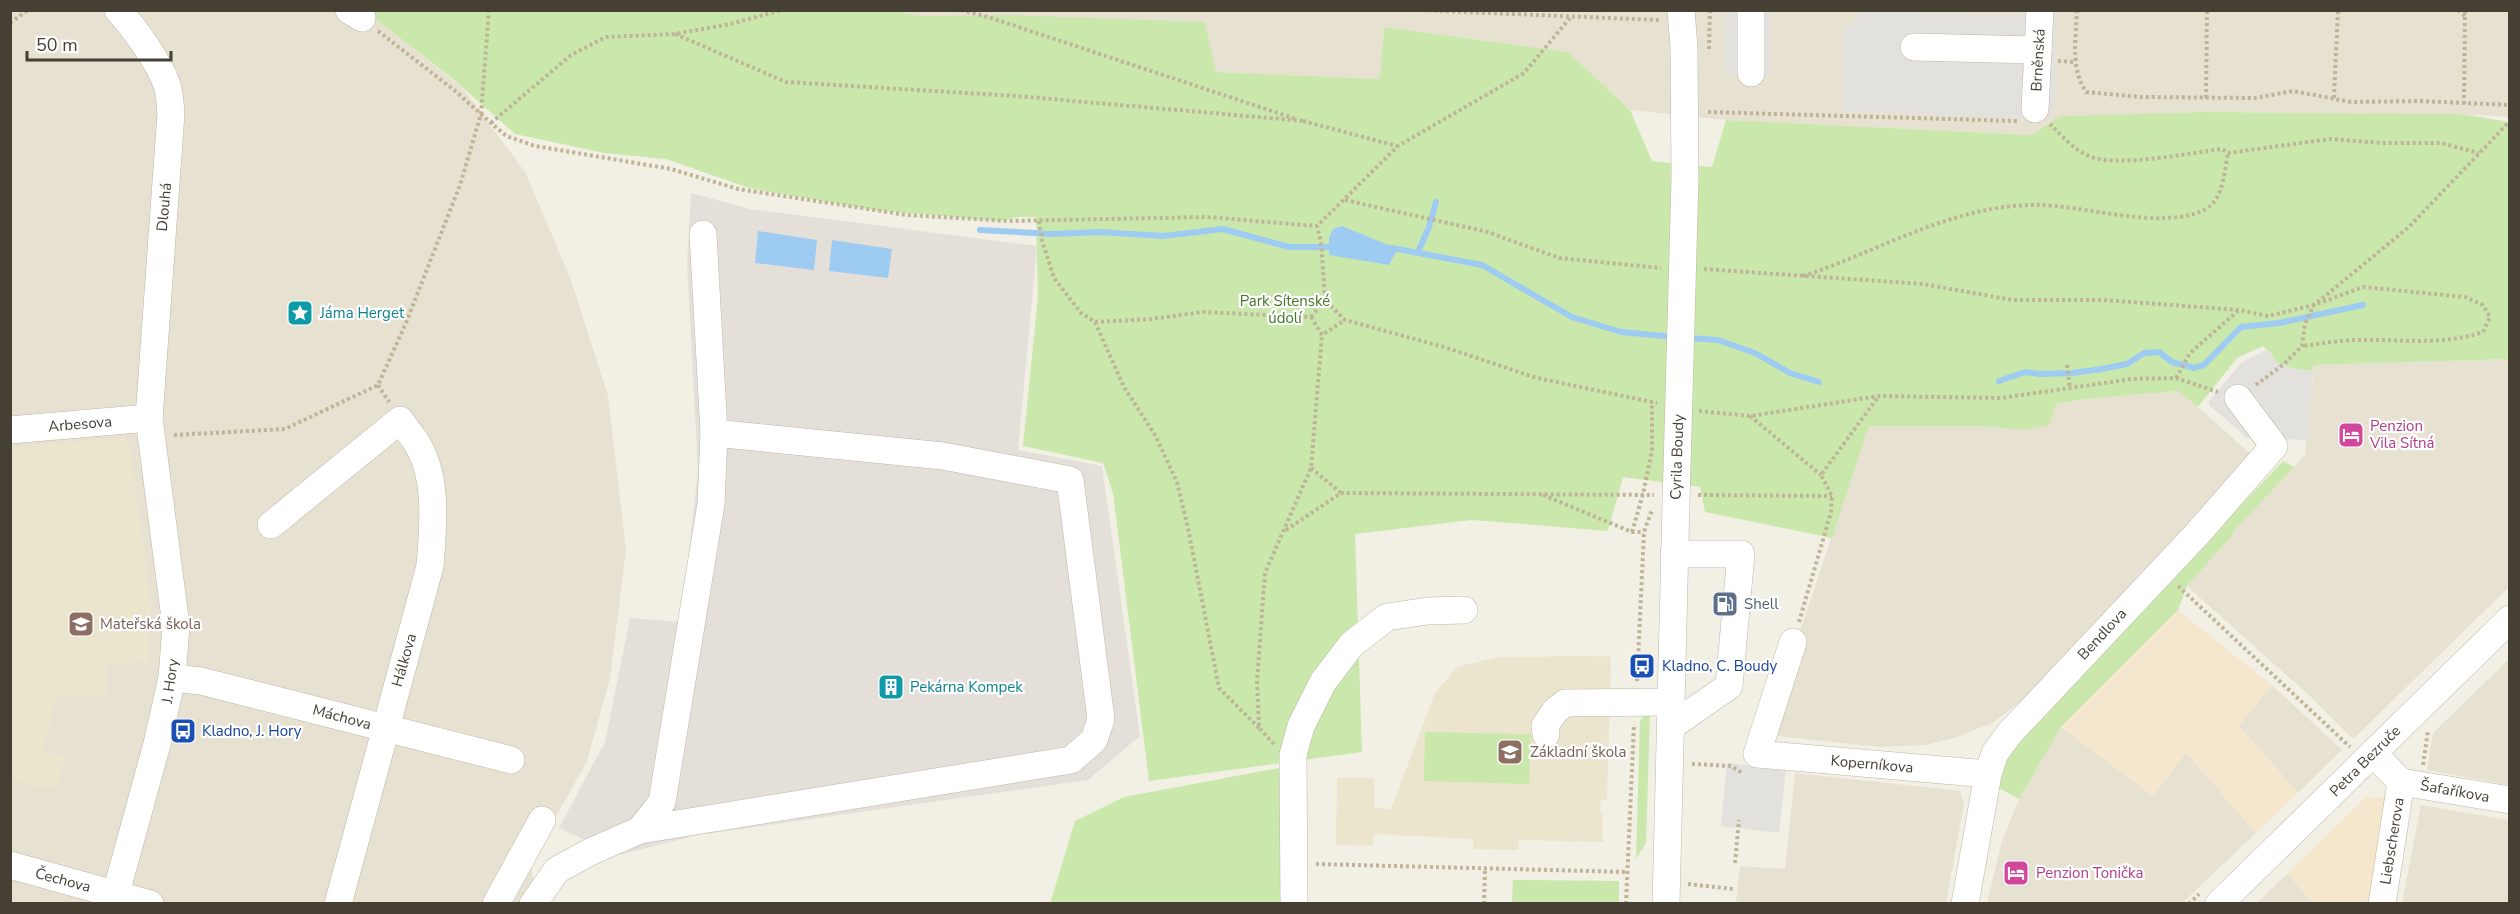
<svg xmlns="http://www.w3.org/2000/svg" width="2520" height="914" viewBox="0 0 2520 914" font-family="'Nunito Sans',sans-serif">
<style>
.residential{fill:#e7e1d2}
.commercial{fill:#f5e7ce}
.industrial{fill:#e4e0d9}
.education{fill:#ece5ce}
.green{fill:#cae8ac}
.parking{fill:#e3e1dd}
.water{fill:#9ecbf1}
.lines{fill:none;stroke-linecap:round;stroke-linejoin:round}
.stream{stroke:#9ecbf1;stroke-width:6}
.minor-casing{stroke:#beb7a7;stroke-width:28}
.path{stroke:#c0b498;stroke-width:4;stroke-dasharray:3 3;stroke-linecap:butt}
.minor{stroke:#fff;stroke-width:27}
.minor-bridge-casing{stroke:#beb7a7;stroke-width:28;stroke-linecap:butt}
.minor-bridge{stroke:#fff;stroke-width:27}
.labels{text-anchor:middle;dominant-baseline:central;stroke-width:4.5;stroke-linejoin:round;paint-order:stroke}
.street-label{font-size:15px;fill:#453f34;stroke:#fff}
.park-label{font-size:15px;fill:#417727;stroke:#fff}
.culture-label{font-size:15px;fill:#0d838f;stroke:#fff;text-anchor:start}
.hotel-label{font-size:15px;fill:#b23c85;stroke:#fff;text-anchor:start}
.service-label{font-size:15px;fill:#4e5e75;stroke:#fff;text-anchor:start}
.education-label{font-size:15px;fill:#785e54;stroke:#fff;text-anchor:start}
.transit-label{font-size:15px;fill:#164399;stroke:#fff;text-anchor:start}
</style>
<rect width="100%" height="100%" fill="#f2efe4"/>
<g class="residential">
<polygon points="10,11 365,11 462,87 525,172 571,280 608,396 626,550 610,678 587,761 530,863 539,903 11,903"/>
<polygon points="885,11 2509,11 2509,117 2462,114 2204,112 2060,116 2032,135 1726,120 1630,110 1568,52 1384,27 1381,79 1215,72 1205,22 921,16"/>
<polygon points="2509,359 2509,587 2353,739 2312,698 2187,586 2233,535 2232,533 2305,455 2314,365"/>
<polygon points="2180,391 2252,455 2039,688 1992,723 1954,738 1925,745 1880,747 1769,735 1800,631 1869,426 1979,426 2023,430 2056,404 2085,399"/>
<polygon points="2509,659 2509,785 2427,770 2433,733"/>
<polygon points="2272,685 2342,750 2298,793 2239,726"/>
<polygon points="2061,727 2153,796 2186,752 2256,833 2182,903 1987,904 2001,844 2015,809 2025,786"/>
<polygon points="1795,773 1960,791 1964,803 1946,903 1736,903 1740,866 1785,869"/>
<polygon points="2421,805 2509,820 2509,903 2402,903"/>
<polygon points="2287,874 2314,903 2317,903 2256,904"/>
</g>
<g class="commercial">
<polygon points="2178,610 2272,685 2239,726 2298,793 2256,833 2186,753 2153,796 2061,727"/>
<polygon points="2366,797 2387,798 2369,903 2314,903 2287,874"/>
</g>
<polygon class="industrial" points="691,193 750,209 1037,246 1018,450 1102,466 1140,736 1088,780 698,835 619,855 559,828 605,742 630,618 681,622 698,470 687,263"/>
<g class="education">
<polygon points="124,437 129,441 151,602 149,663 107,664 107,695 56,698 43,751 65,757 56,790 11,781 11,447"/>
<polygon points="1611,656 1607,800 1601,800 1600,812 1603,813 1603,842 1519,840 1518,850 1473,849 1473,839 1374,834 1373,846 1336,845 1337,778 1374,778 1374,808 1391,809 1435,693 1457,667 1499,657"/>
</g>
<g class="green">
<polygon points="885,10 921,16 1009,15 1205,22 1216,72 1380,79 1384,27 1568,52 1630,110 1652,161 1712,167 1726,120 2032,135 2060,116 2204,112 2462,114 2509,122 2509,359 2314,365 2313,371 2295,369 2277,363 2263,346 2237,358 2198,407 2179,391 2085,399 2056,404 2049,425 2023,430 1979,426 1869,426 1832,538 1705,512 1700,487 1623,477 1608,531 1472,520 1355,534 1362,752 1149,781 1113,493 1103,463 1023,446 1038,296 1036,217 1019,217 1000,221 874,210 749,188 666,159 604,153 515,134 453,79 365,11"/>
<polygon points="2283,461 2294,467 2232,533 2233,535 2187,586 2178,610 2061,727 2019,799 1997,787 2007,752"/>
<polygon points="1650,711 1646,843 1636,859 1640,722 1644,714"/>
<polygon points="1425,732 1531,734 1529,784 1424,781"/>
<polygon points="1284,767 1284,903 1050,904 1075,821 1124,797"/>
<polygon points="1513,880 1619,881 1619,903 1512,903"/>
</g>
<g class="parking">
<polygon points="1726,11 1771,11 1770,76 1725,75"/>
<polygon points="2043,11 2056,11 2056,90 2050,119 1843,111 1844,26 1856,23 1860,12 2043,16"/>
<polygon points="2268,349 2277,363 2295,369 2313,371 2307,440 2247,438 2209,405 2209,401 2242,362"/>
<polygon points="1727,763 1786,769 1779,833 1721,826"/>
</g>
<g class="water">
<polygon points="1342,226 1398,249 1389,265 1329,255 1329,238 1333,229"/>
<polygon points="758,231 817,240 814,270 755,263"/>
<polygon points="832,240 892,249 888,278 829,271"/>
</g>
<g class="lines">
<g class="stream">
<polyline points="980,230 1052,234 1100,232 1163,236 1223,229 1289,247 1337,247"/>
<polyline points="1392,248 1482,265 1572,317 1621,332 1675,337"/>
<polyline points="1418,252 1429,227 1436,202"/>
<polyline points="1689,338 1718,340 1755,353 1790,373 1819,382"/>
<polyline points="1999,381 2025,372 2040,374 2072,373 2102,369 2127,364 2144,353 2159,352 2172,362 2194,368 2204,365 2241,327 2279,323 2363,305"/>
</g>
<g class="minor-casing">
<g id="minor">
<polyline points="349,10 362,18"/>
<polyline points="1681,10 1684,47 1685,179"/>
<polyline points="1751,10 1751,73"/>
<polyline points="1914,47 2038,50"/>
<polyline points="2035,109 2040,10"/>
<polyline points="10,430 149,418"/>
<path d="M271,525L400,420C406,429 414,437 419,447C438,481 433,529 430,566L338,904"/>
<polyline points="1793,642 1757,754 1988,774"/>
<polyline points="172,678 201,681 511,760"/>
<polyline points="1670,727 1729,686 1741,554 1674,554"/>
<polyline points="1546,734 1545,726 1555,711 1565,703 1671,702"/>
<polyline points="2373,753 2401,782 2382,904"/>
<polyline points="2401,782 2510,800"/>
<polyline points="640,830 1071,760 1094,740 1101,719 1070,480 943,456 714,433"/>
<polyline points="10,865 150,904"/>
<path d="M113,904L157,744L172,678L176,626L149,418L171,113C170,104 170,94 167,85C159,62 135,29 118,10"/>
<polyline points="496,904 542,820"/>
<polyline points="533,904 557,870 590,852 640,830 662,802 711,504 714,433 703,234"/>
<polyline points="1294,904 1293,755 1301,726 1323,682 1352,644 1387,617 1428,611 1464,610"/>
<polyline points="1666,904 1676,503"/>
<polyline points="1965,904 1988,774 1995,753 2009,734 2198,533 2274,446 2238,398"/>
<polyline points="2219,904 2510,619"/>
</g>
</g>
<g class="path">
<polyline points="961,10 988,17 1296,119"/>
<polyline points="1416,10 1659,20"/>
<path d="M2077,10C2076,39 2070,67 2086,92L2141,97L2255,98L2293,91L2351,102L2420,101L2510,105"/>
<polyline points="2458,10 2465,16"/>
<polyline points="1570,18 1524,73 1398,146 1317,226 1321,241 1325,300 1345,320 1444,347 1537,378 1657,403"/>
<polyline points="10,23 28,10"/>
<polyline points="378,31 454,90 506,136 535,146 671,169 738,189 907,215 1008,221 1206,217 1317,226"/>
<polyline points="675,34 786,82 1016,96 1304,121"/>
<polyline points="1709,49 1710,10"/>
<polyline points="2058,61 2075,62"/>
<polyline points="2206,98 2207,10"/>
<polyline points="2334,98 2338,10"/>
<polyline points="2464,104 2465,10"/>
<polyline points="1708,112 2017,121"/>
<polyline points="1303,121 1397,146"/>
<polyline points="491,123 571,55 606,37 675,34 730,24 782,10"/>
<path d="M2050,124C2061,135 2074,150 2089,156C2115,168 2191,153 2222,149L2228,153L2330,139L2382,143H2441L2479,153"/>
<polyline points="1345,200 1488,232 1559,258 1661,268"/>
<polyline points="1039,221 1042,240 1054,278 1081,313 1095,322 1124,387 1155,435 1177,482 1188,528 1219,688 1259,728"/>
<path d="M1704,269L1923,284L2012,300H2104L2239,310L2268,316L2314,305L2363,287L2465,297L2483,305L2490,317L2483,332C2441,346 2401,339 2358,340C2340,340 2321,344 2302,346"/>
<path d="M1803,276C1880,251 1954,204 2037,205C2084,205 2161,231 2204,210C2224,200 2224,172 2228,153"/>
<polyline points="1311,317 1322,335 1345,320"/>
<polyline points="1311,317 1325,300"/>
<polyline points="1095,322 1151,319 1203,312 1311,317"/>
<polyline points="2067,365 2070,389"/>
<polyline points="2176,378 2190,353 2238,311"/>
<polyline points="378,385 389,402"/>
<polyline points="2256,385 2284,364 2302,346 2305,324 2314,305 2409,227 2510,121"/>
<polyline points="1699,411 1750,416 1879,396 2001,398 2132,379 2176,378 2218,392"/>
<polyline points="1750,416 1821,475"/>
<polyline points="174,435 285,429 378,385 406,323 460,185 481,114 489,10"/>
<polyline points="1311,468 1341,493"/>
<polyline points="1543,495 1632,532 1644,532"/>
<polyline points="1698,495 1832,496"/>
<polyline points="1286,530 1341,493 1654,495"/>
<polyline points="1632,532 1643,494 1652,451 1652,402"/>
<polyline points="2178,586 2350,747"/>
<polyline points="1799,622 1831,512 1832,496 1821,475 1878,397"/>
<polyline points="1637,681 1644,532 1652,510"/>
<polyline points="1274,744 1259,728 1257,681 1265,573 1311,468 1322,335"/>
<polyline points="1692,764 1731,766 1742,773"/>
<polyline points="2423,765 2428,731"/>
<polyline points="1735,863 1739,820"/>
<polyline points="1316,864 1627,872"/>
<polyline points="1688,884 1733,889"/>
<polyline points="1484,904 1485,868"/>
<polyline points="1626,904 1634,724"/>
<polyline points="2189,904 2199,894"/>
</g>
<use href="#minor" class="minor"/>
<g class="minor-bridge-casing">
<polyline id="minor-bridge" points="1676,503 1685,179"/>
</g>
<use href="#minor-bridge" class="minor-bridge"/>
</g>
<defs>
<g id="sight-square" transform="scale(1.35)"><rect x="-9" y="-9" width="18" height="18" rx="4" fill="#0f9aa8" stroke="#fff"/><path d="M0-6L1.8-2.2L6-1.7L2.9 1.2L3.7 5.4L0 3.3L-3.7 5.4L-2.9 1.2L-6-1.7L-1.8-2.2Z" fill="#fff"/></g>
<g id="hotel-square" transform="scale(1.35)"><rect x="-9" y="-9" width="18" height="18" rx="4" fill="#d1479c" stroke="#fff"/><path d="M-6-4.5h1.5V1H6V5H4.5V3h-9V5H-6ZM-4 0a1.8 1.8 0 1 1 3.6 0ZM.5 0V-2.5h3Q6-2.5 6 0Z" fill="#fff"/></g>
<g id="fuel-square" transform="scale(1.35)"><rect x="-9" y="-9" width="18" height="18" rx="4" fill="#5c6f8a" stroke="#fff"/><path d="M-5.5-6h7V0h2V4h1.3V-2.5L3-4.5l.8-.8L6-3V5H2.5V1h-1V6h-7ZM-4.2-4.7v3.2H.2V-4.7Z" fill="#fff"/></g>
<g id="school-square" transform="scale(1.35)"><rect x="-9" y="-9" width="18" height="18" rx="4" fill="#8d6e63" stroke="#fff"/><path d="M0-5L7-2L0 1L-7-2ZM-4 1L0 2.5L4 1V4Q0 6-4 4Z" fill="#fff"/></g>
<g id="bus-square" transform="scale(1.35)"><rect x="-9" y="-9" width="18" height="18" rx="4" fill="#1a4fb4" stroke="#fff"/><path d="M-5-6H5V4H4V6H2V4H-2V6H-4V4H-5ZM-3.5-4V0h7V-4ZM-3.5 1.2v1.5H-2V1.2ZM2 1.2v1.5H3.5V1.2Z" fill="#fff"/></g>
<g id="building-square" transform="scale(1.35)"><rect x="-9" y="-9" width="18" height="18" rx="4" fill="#0f9aa8" stroke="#fff"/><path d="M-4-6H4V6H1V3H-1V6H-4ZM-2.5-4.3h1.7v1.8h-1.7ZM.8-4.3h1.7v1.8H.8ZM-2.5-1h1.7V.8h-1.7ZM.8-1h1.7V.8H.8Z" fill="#fff"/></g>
</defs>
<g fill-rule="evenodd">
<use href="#sight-square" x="300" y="313"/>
<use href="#hotel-square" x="2351" y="435"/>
<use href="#fuel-square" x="1725" y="604"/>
<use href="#school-square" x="81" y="624"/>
<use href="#bus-square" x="1642" y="666"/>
<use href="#building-square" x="891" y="687"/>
<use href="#bus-square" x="183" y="731"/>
<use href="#school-square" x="1510" y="752"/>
<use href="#hotel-square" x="2016" y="873"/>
</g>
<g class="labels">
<g class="street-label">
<text transform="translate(2038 60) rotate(-87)">Brněnská</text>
<text transform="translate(164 207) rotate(-85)">Dlouhá</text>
<text transform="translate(80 424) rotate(-5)">Arbesova</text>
<text transform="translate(1677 457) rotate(-88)">Cyrila Boudy</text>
<text transform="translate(2102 634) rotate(-47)">Bendlova</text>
<text transform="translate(404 660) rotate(-74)">Hálkova</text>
<text transform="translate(170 681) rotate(-82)">J. Hory</text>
<text transform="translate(342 717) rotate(15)">Máchova</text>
<text transform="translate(2365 761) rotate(-45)">Petra Bezruče</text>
<text transform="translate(1872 764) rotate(5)">Koperníkova</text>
<text transform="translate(2455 791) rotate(10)">Šafaříkova</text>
<text transform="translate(2392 841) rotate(-81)">Liebscherova</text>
<text transform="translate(63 880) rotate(15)">Čechova</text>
</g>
<g class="park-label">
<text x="1285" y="301">Park Sítenské<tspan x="1285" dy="17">údolí</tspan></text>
</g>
<g class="culture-label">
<text x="320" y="313">Jáma Herget</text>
<text x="910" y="687">Pekárna Kompek</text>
</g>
<g class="hotel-label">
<text x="2370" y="426">Penzion<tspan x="2370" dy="17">Vila Sítná</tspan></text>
<text x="2036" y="873">Penzion Tonička</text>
</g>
<g class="service-label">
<text x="1744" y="604">Shell</text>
</g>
<g class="education-label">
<text x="100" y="624">Mateřská škola</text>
<text x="1530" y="752">Základní škola</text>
</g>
<g class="transit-label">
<text x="1662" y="666">Kladno, C. Boudy</text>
<text x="202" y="731">Kladno, J. Hory</text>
</g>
</g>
<rect width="2520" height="914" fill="none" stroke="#453f34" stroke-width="24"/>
<path d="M27 51v9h144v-9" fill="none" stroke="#453f34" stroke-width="3"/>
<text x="36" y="51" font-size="18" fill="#453f34" stroke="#ffffff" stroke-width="4.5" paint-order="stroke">50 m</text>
</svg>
